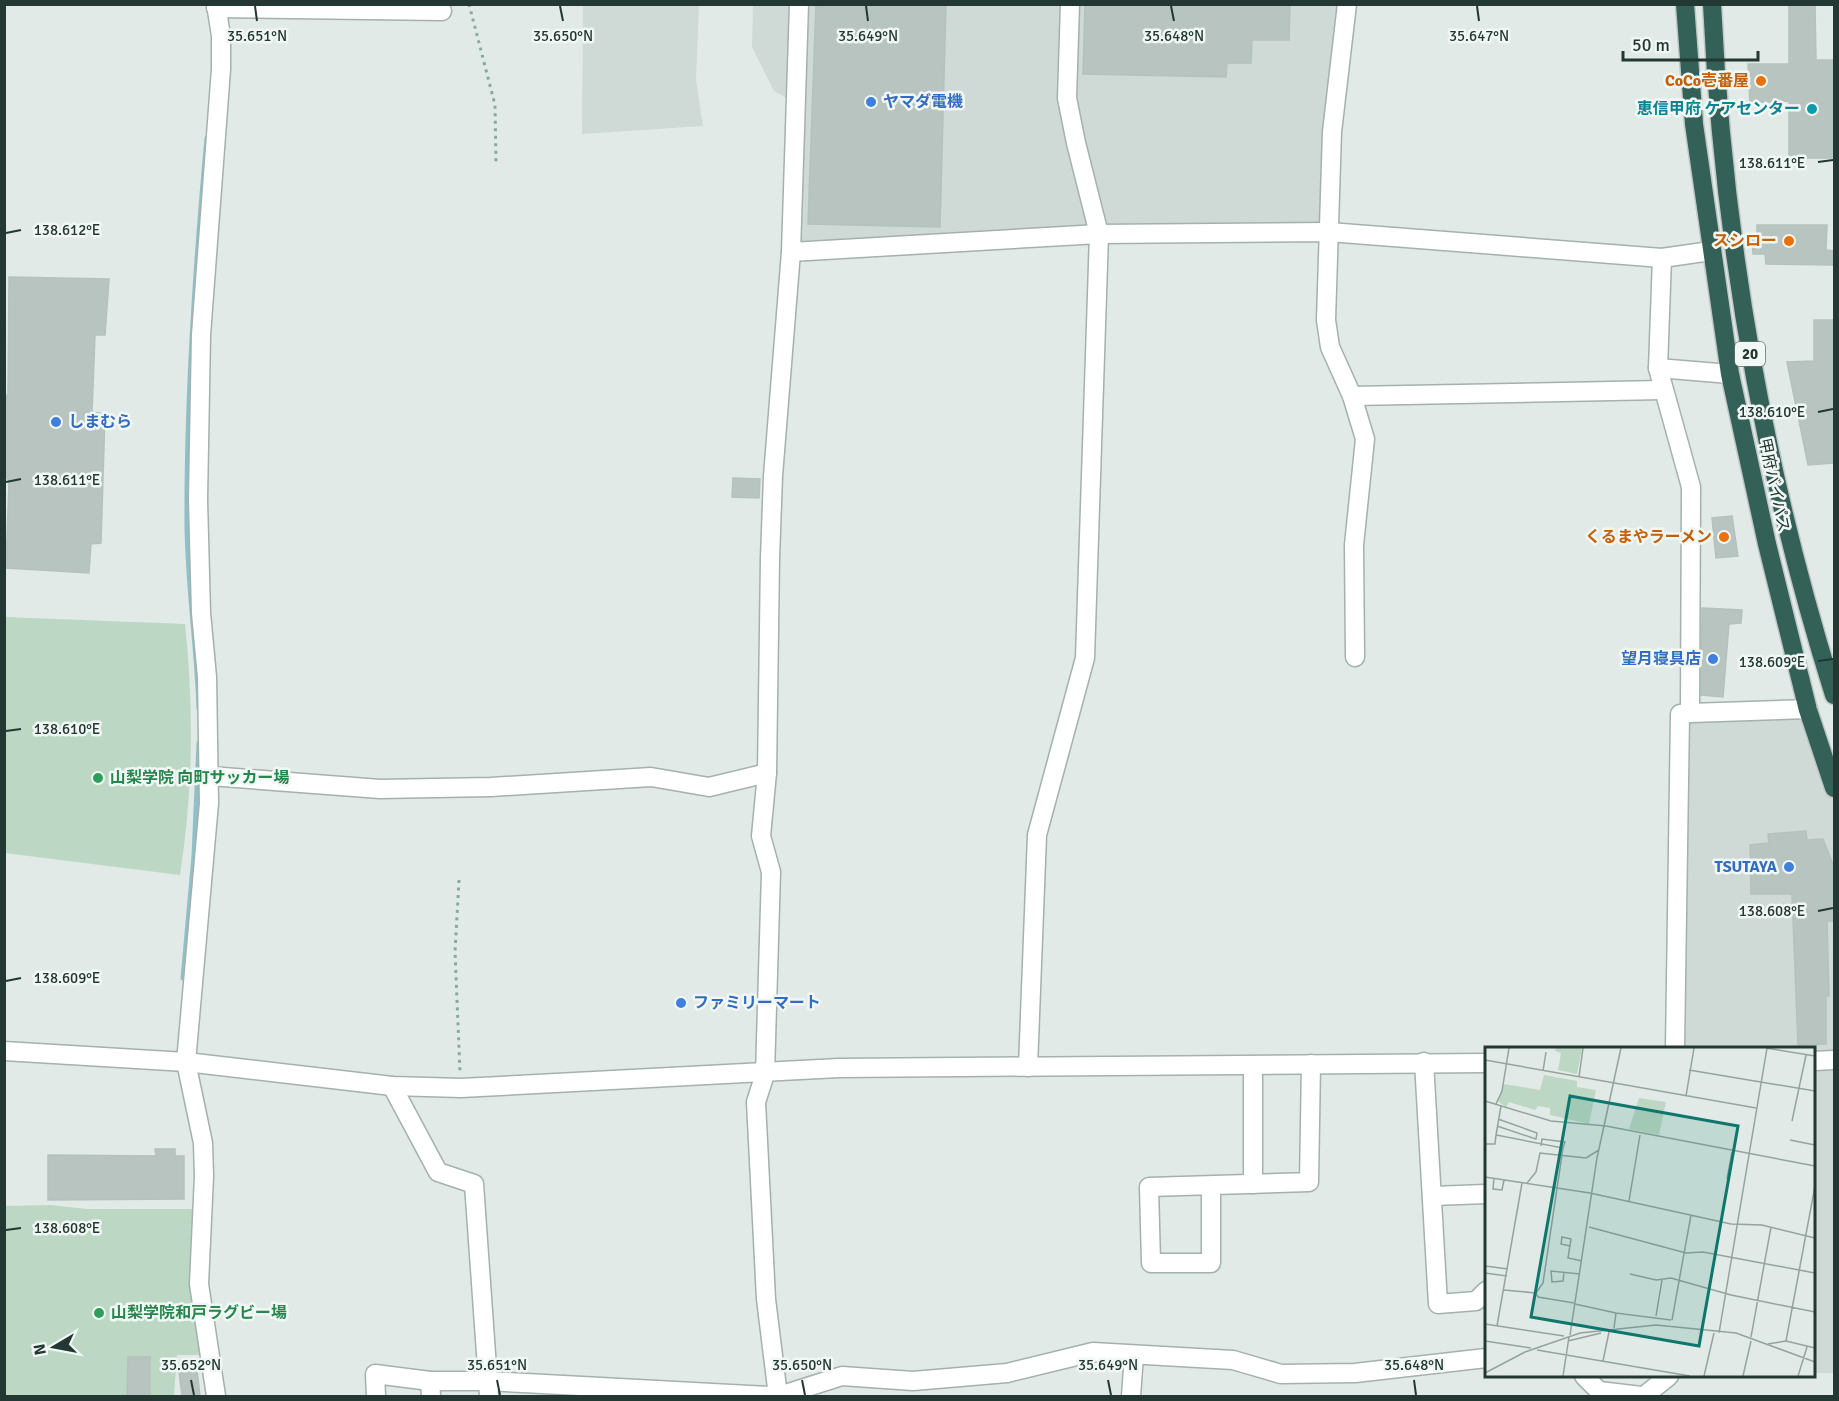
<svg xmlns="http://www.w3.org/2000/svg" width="1839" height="1401" viewBox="0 0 1839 1401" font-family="Signika,'Noto Sans JP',sans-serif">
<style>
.built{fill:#cfd9d5}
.pitch{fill:#bcd8c4}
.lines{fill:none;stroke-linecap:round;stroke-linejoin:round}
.stream{stroke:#8fc0c9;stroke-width:5}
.building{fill:#b7c4bf;stroke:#b4c2bc;stroke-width:1.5}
.minor-casing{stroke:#a4b1ac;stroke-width:21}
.highway-casing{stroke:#c1c7c6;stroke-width:21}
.path{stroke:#85aa9e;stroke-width:3;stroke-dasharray:3 4.5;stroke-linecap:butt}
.minor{stroke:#fff;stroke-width:18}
.highway{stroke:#336157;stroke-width:18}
.ticks{fill:none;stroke:#233832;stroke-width:2}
.food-dot{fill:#e8710a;stroke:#f1f7f4;stroke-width:2}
.shop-dot{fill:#3f7fe0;stroke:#f1f7f4;stroke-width:2}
.culture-dot{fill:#0f9aa8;stroke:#f1f7f4;stroke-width:2}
.leisure-dot{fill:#2e9e5b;stroke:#f1f7f4;stroke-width:2}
.labels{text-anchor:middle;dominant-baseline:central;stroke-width:5;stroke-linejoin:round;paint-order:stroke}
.shield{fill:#f1f7f4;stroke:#61716c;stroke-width:1.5}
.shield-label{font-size:15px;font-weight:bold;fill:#233832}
.food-label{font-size:16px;font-weight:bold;fill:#c56008;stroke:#f1f7f4;text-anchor:end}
.shop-label{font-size:16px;font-weight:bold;fill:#366cbe;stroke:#f1f7f4;text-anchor:start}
.culture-label{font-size:16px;font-weight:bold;fill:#0d838f;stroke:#f1f7f4;text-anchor:end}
.street-label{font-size:16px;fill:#233832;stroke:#f1f7f4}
.leisure-label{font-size:16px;font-weight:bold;fill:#27864d;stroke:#f1f7f4;text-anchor:start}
.inset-road{fill:none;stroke:#95a39e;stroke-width:1.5}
.view{fill:#0f766e;fill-opacity:0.15;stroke:#0f766e;stroke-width:3}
.inset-edge{fill:none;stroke:#233832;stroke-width:3}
.ticks-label{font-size:15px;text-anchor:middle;fill:#233832;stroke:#f1f7f4;stroke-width:5;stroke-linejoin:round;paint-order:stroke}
</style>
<rect width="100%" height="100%" fill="#e1eae6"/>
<g class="built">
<polygon points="583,5 699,5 696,80 703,126 582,134"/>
<polygon points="753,5 1347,5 1329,232 791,252 796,103 774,91 752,47"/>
<polygon points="1808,710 1834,788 1834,1373 1814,1373 1814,1048 1675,1048 1680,714"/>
</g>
<g class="pitch">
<path d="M5,617L185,624C194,709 193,791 180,875L5,853Z"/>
<polygon points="50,1205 87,1209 194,1209 191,1296 200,1355 177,1355 174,1396 5,1396 4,1206"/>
</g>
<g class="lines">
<g class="stream">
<path d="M199,709C197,649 188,589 187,528C186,397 195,268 207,138"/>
<polyline points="183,978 194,856 199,743"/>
</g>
</g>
<g class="building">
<polygon points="816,4 946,4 940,227 808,224"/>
<polygon points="1085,4 1290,4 1289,40 1252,40 1251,63 1227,63 1226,77 1083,74"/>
<polygon points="1789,4 1815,4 1816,60 1834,60 1834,158 1789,158 1789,101 1750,103 1748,64 1789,64"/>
<polygon points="1757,225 1827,225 1826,250 1834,251 1834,265 1766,264 1765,254 1753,254 1752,237 1757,236"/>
<polygon points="9,277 109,279 105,335 95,335 92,412 105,414 101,543 91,544 89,573 6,568 9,481 4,474 4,399 8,394"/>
<polygon points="1814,320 1834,320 1834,463 1808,465 1787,362 1814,361"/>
<polygon points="733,478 760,479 759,498 732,497"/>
<polygon points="1732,516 1738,556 1716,558 1712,518"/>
<polygon points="1702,608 1742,610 1741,623 1729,624 1723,697 1701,695"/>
<polygon points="1806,831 1807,840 1823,839 1834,867 1834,921 1827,921 1829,996 1826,996 1826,1044 1798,1045 1792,894 1751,894 1750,845 1769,843 1768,834"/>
<polygon points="155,1149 175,1149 175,1156 184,1156 184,1199 48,1200 48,1155 156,1156"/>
<polygon points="128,1357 150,1357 150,1396 127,1396"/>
<polygon points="197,1370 200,1396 182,1396 179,1372"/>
</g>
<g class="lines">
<g class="minor-casing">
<g id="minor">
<polyline points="1347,4 1332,132 1326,320 1330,347 1352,396 1365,439 1354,545 1355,657"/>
<polyline points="216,8 442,11"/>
<polyline points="1711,251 1662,258 1658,368 1691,487 1690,713 1808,709"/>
<polyline points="791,252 1099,234 1329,232 1662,258"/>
<polyline points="1658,368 1730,374"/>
<polyline points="1352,396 1662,390"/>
<polyline points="210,776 380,789 491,787 651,777 709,787 767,773"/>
<polyline points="1675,1048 1680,714 1690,713"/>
<polyline points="4,1051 186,1062 392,1086 461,1088 839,1068 1486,1063"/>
<polyline points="1814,1061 1834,1060"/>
<polyline points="1424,1062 1438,1304 1476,1301 1486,1291"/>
<polyline points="1253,1065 1253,1184"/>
<polyline points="1028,1067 1037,835 1085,658 1099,234 1076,143 1067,98 1070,4"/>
<polyline points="392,1086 438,1172 474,1184 489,1396"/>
<polyline points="1211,1186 1211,1263 1151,1263 1149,1187 1309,1182 1311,1064"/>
<polyline points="1432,1196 1486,1194"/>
<polyline points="1584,1376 1599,1391 1641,1396"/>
<polyline points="216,1396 199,1284 204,1176 203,1143 186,1062 209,803 207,677 201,613 198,499 201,335 221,69 221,36 216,4"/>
<polyline points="376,1396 375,1374 430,1381"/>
<polyline points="431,1396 430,1381 487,1381 770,1396"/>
<polyline points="778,1396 766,1299 756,1102 765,1074 771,872 761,836 767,773 770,558 773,476 791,252 799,4"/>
<polyline points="779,1396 842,1376 913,1381 1007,1373 1093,1352 1233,1360 1281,1374 1355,1373 1486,1358"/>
<polyline points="1131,1396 1134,1355"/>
<polyline points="1644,1396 1669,1376"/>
</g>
</g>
<g class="highway-casing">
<g id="highway">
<polyline points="1685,4 1694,124 1730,374 1767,544 1808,710 1834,788"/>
<path d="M1712,4C1723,238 1764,472 1834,695"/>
</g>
</g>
<g class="path">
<polyline points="469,4 495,105 496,163"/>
<polyline points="459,880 455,952 460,1072"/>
</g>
<use href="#minor" class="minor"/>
<use href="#highway" class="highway"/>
</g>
<path class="ticks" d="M255,6L257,21M560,6L563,21M866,6L868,21M1171,6L1174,21M1477,6L1479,21M1818,162L1833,160M6,233L21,230M1818,412L1833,409M6,482L21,479M1818,661L1833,659M6,731L21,729M1818,911L1833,908M6,981L21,978M6,1230L21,1228M191,1380L194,1395M497,1380L500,1395M802,1380L805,1395M1108,1380L1111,1395M1414,1380L1416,1395"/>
<g class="food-dot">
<circle cx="1761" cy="81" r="6"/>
<circle cx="1789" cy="241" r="6"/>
<circle cx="1724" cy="537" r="6"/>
</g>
<g class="shop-dot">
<circle cx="871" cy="102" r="6"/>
<circle cx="56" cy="422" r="6"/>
<circle cx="1713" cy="659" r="6"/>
<circle cx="1789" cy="867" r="6"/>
<circle cx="681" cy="1003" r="6"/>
</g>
<circle class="culture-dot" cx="1812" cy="109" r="6"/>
<g class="leisure-dot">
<circle cx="98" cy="778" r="6"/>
<circle cx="99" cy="1313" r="6"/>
</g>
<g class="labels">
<rect class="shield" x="1735" y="342" width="30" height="24" rx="4.5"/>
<g class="shield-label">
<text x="1750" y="354">20</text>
</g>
<g class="food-label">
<text x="1749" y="81">CoCo壱番屋</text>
<text x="1777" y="241">スシロー</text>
<text x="1712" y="537">くるまやラーメン</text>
</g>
<g class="shop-label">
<text x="883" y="102">ヤマダ電機</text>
<text x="68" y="422">しまむら</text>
<text x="1701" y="659" text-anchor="end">望月寝具店</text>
<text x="1777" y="867" text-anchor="end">TSUTAYA</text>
<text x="693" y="1003">ファミリーマート</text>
</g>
<g class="culture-label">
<text x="1800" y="109">恵信甲府 ケアセンター</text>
</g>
<g class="street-label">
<text transform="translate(1774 485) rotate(78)">甲府バイパス</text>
</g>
<g class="leisure-label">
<text x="110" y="778">山梨学院 向町サッカー場</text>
<text x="111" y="1313">山梨学院和戸ラグビー場</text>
</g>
</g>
<g transform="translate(1485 1047)">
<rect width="330" height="330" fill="#e1eae6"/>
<path d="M71,1H97L92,27L73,23L76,6L70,4ZM59,28L92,34V40L111,43L104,77L65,68V61L53,59L50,63L24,55L21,60L13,54L19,37L55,43ZM154,51L181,55L174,88L144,82Z" fill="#bcd8c4"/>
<path class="inset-road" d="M281,1L330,9M0,13L271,61M204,23L330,44M58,24L61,5M94,30L98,1M201,49L209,1M0,54L66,74L121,79L330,119M11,57L17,44L24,1M16,59L11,88L78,101L58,236L51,246L53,250L89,256M307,74L321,8M12,79L51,92L52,86L13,72M305,93L330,98M0,97H10L11,88M56,99L57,92L80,95L78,101M0,130L105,146L246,177L277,178L330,191M9,131L8,142L17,143L19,133M242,132L247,105M42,136L51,125L55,106L101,111L114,103M144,154L155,88M104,180L201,206L218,205L330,226M85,199L76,197L77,190L86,192L83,211L97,214M0,219L23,222M79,225L78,234L67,235L66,224L95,227M0,226L22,229M145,227L171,233L186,231L246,248L330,265M19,243L51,246M90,257L131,266M171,269L177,233M187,273L206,168M0,277L79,289M12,279L37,136M129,281L131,266L186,273M234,286L282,1M85,288L112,111L136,1M266,290L286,180M0,294L46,301M83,294L116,286M301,294L330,139M283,297L301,294L330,301M52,303L205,329M118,314L124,285M0,326L40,305L95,286L171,278L251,286L330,315M78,329L84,290M219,329L229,286M258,329L266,294M313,329L322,300"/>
<path class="view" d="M85,49L253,79L214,299L46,270Z"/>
<rect width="330" height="330" class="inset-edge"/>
</g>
<g class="ticks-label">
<text x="257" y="41">35.651°N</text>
<text x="563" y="41">35.650°N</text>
<text x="868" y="41">35.649°N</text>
<text x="1174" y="41">35.648°N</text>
<text x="1479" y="41">35.647°N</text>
<text x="1772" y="168">138.611°E</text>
<text x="67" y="235">138.612°E</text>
<text x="1772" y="417">138.610°E</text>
<text x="67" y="485">138.611°E</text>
<text x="1772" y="667">138.609°E</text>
<text x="67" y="734">138.610°E</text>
<text x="1772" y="916">138.608°E</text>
<text x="67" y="983">138.609°E</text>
<text x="67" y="1233">138.608°E</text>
<text x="191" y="1370">35.652°N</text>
<text x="497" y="1370">35.651°N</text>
<text x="802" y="1370">35.650°N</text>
<text x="1108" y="1370">35.649°N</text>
<text x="1414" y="1370">35.648°N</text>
</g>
<rect width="1839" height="1401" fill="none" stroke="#233832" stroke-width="12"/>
<g transform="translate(54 1347) rotate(260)" stroke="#f1f7f4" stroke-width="4.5" paint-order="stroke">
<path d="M0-4.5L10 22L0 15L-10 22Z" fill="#233832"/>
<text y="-9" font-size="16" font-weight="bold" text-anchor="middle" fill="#233832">N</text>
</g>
<path d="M1623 51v9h135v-9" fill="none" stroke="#233832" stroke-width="3"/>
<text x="1632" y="51" font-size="18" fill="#233832" stroke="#f1f7f4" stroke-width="4.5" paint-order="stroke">50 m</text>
</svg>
